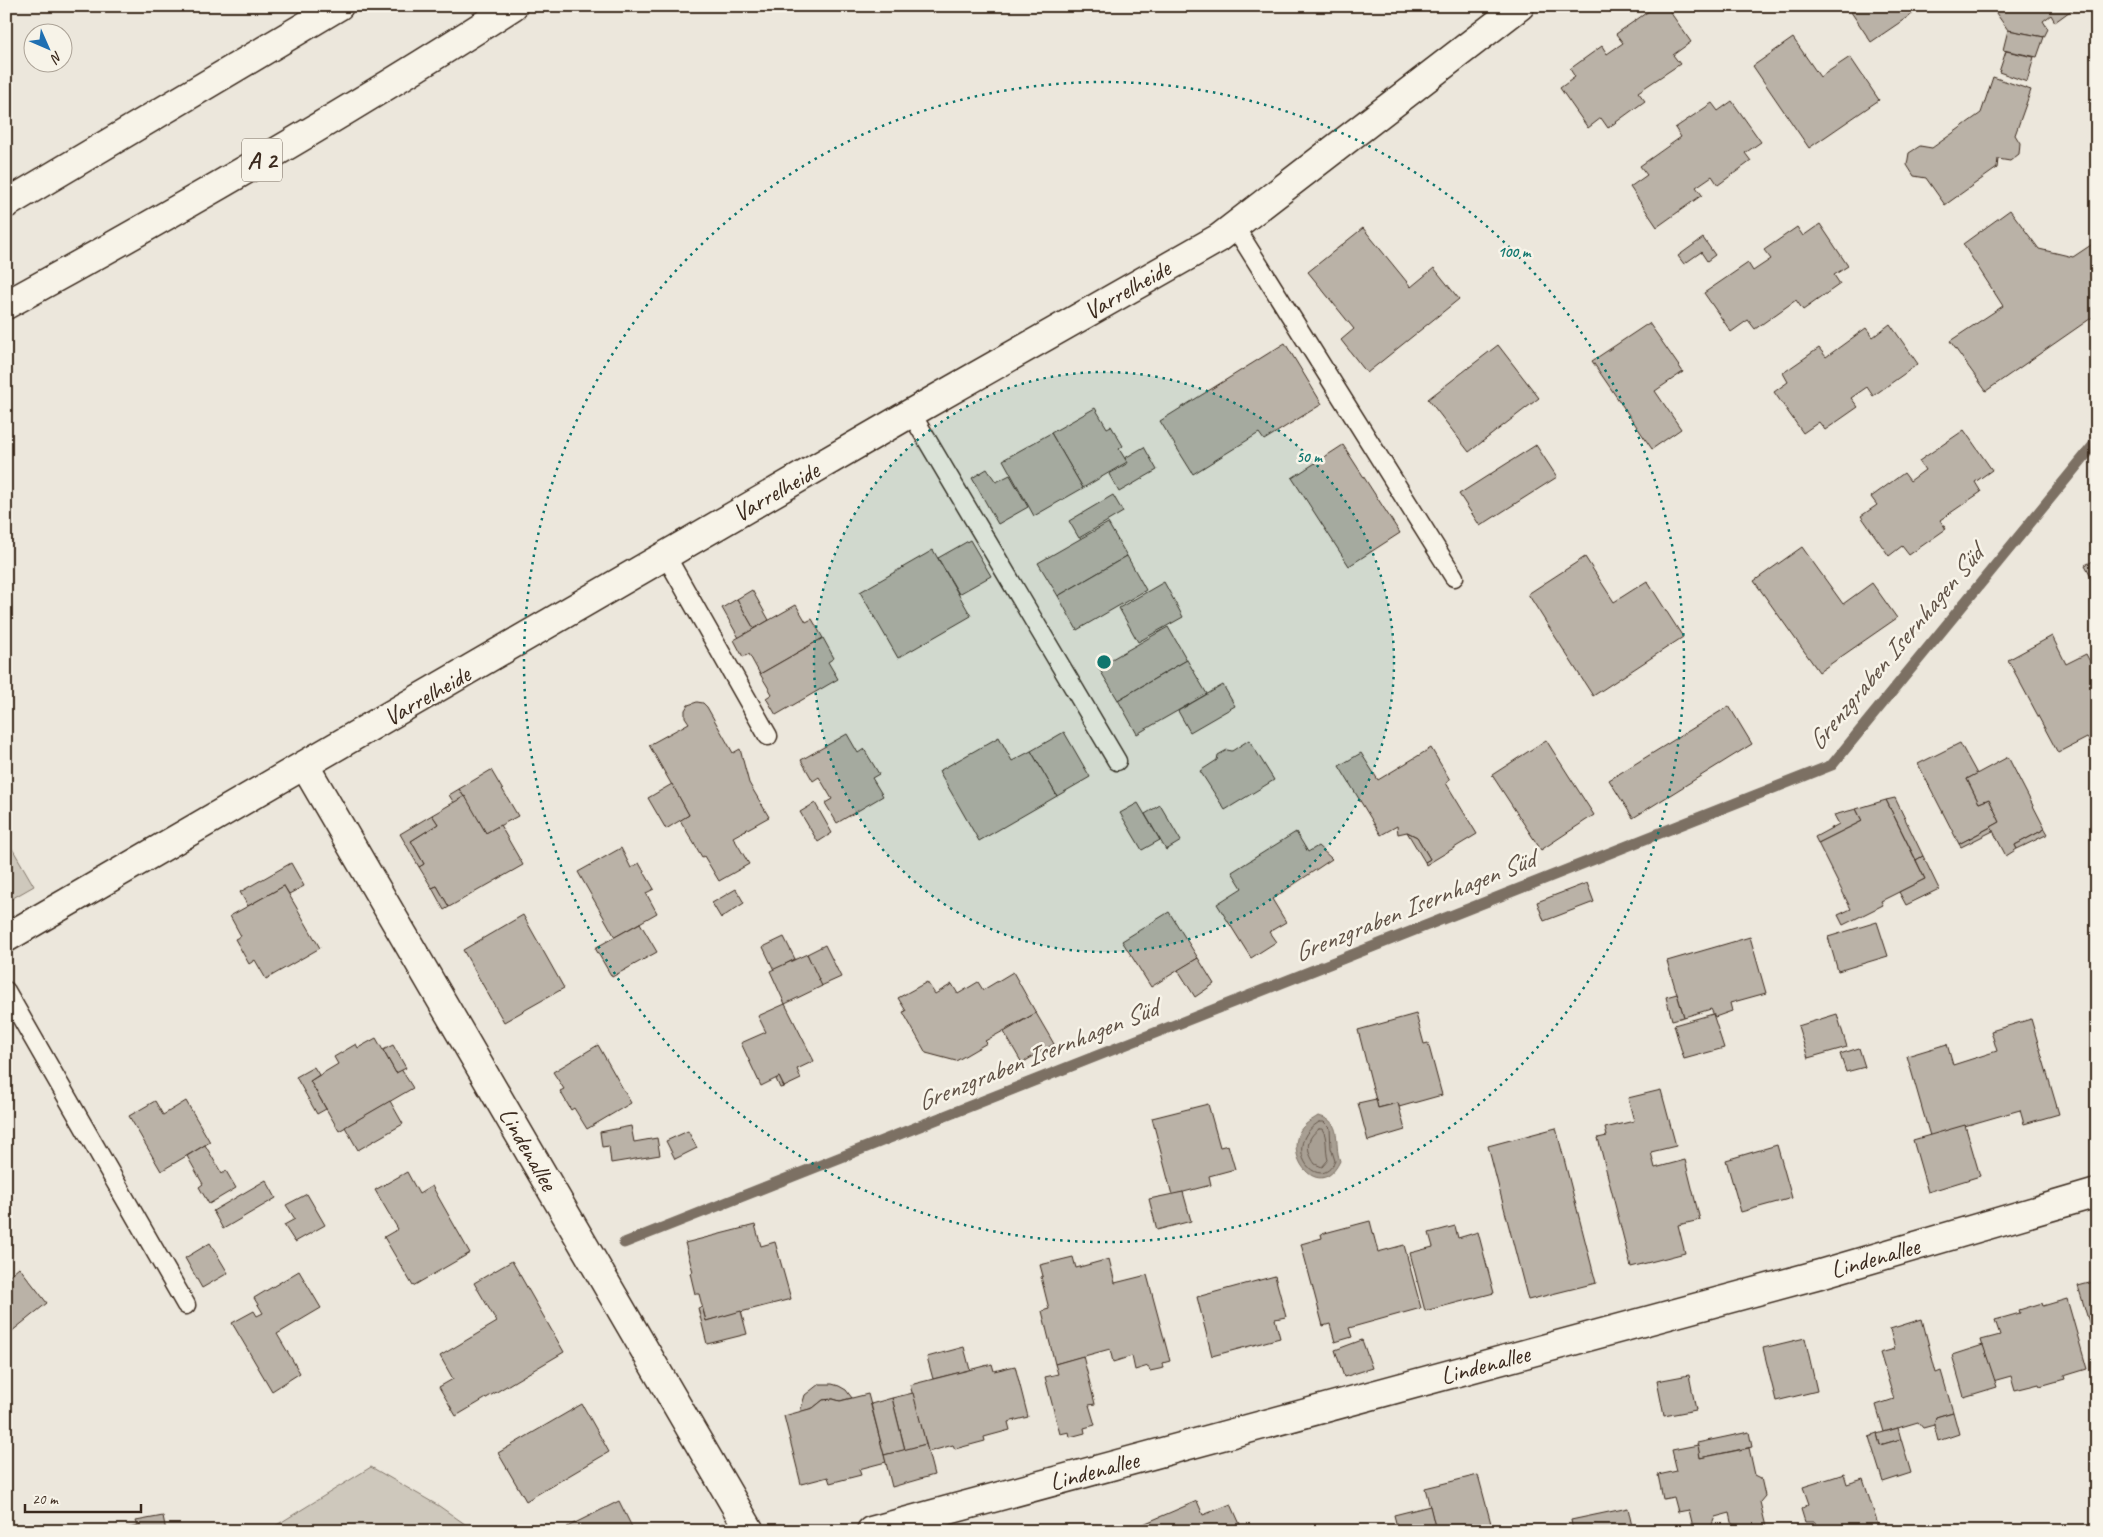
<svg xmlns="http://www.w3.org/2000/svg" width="2103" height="1537" viewBox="0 0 2103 1537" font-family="Caveat,sans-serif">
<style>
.green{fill:#cec8bc;stroke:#84796d}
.water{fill:#a89f93;stroke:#7c7064}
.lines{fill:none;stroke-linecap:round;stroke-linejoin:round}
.shore{stroke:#67594d;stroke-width:1}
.stream{stroke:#7c7064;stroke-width:11}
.building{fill:#bab2a7;stroke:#3b2a1e}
.lane-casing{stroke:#3b2a1e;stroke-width:21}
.street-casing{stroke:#3b2a1e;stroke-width:31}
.highway-casing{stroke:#3b2a1e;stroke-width:31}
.lane{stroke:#f7f3e8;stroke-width:18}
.street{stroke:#f7f3e8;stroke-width:28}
.highway{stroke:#f7f3e8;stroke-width:28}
.ring{fill:none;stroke:#0f766e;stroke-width:2.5;stroke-dasharray:2.5 5}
.labels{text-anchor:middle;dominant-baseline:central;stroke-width:5;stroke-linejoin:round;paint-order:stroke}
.shield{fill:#f7f3e8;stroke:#73665b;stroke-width:1}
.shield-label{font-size:24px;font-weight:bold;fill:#3b2a1e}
.street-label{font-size:25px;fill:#3b2a1e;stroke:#f7f3e8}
.water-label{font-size:26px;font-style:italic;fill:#615347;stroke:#f7f3e8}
.centre{fill:#0f766e;stroke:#f7f3e8;stroke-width:2.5}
.ring-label{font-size:15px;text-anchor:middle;font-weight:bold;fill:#0f766e;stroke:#f7f3e8;stroke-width:5;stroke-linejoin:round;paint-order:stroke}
</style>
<rect width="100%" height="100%" fill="#ece7dc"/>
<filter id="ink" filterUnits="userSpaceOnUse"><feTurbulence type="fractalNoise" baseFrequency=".02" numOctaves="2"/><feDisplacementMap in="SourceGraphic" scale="10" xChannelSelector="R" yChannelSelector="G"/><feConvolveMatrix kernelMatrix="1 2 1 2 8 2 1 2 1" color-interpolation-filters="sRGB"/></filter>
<g filter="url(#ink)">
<g class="green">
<polygon points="6,838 34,886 6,902"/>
<polygon points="371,1467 439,1506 475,1531 267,1531"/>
</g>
<path class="water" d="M1318,1116C1344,1121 1333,1143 1340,1161C1321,1202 1284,1159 1300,1131C1304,1124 1312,1120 1318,1116Z"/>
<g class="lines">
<g class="shore">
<path d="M1319,1122H1324L1330,1128L1331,1148L1335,1161C1320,1195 1278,1148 1319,1122Z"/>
<path d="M1319,1129H1322C1328,1137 1325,1150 1328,1160L1322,1167L1315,1164C1306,1151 1305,1139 1319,1129Z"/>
</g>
<g class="stream">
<polyline points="624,1243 1832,765 2097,441"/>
<polyline points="723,1528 724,1531"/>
</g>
</g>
<g class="building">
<polygon points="1656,6 1666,6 1691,42 1673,55 1680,64 1638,92 1645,101 1608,128 1601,118 1588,128 1560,88 1575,77 1570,69 1602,46 1607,54 1623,43 1616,34"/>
<polygon points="1847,6 1924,6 1871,42"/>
<polygon points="1991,6 2077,6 2055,22 2051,15 2043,21 2048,29 2044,37 2008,30"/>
<polygon points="2008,30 2044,37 2037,57 2003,50"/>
<polygon points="1793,38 1820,77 1850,57 1879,100 1809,148 1753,66"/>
<polygon points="2006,51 2034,57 2027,82 1999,72"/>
<polygon points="1993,77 2031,90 2015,135 2020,143 2019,154 2010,161 1998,159 1997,168 1945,205 1926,178 1914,176 1907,165 1909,153 1920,146 1932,148 1981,113"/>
<polygon points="1732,101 1761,142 1745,153 1751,161 1718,185 1712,176 1696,187 1702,195 1657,227 1630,187 1647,175 1640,166 1681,137 1675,128 1712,103 1718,111"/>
<polygon points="2010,210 2039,249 2073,257 2097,241 2097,314 1986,391 1950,341 2003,306 1963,244"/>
<polygon points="1820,224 1848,266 1834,275 1840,284 1803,310 1796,300 1755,329 1748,320 1731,332 1704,293 1748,263 1753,271 1771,259 1764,250 1797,227 1803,236"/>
<polygon points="1363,228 1411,287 1434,268 1459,299 1367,373 1341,340 1354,329 1308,272"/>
<polygon points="1703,238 1715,255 1707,261 1701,252 1684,264 1678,256"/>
<polygon points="1649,323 1683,372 1655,391 1681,429 1652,449 1592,361"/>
<polygon points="1890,324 1918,364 1873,396 1867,387 1851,398 1858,407 1825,430 1819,422 1803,433 1774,392 1788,382 1783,373 1819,348 1826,357 1866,328 1873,337"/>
<polygon points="1285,343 1322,404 1264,440 1259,433 1193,474 1160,421"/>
<polygon points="1498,345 1539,398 1469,452 1428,399"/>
<polygon points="1095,408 1107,428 1111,426 1123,446 1119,449 1127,462 1083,488 1051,433"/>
<polygon points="1964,430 1992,470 1975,482 1981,492 1940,520 1946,529 1909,555 1902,546 1889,556 1861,516 1877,505 1871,497 1904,473 1910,481 1925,470 1919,461"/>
<polygon points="1051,433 1083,488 1034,516 1003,460"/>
<polygon points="1343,445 1400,533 1349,566 1292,478"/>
<polygon points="1536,445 1557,477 1480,526 1459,494"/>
<polygon points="1144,447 1157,470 1119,492 1109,474 1128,463 1125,458"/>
<polygon points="987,469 996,482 1010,475 1028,507 998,524 972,478"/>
<polygon points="1113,495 1123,512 1079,538 1069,521"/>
<polygon points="1108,523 1127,556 1058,596 1038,563"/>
<polygon points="970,540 991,576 959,594 938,558"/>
<polygon points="1802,547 1843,604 1872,583 1897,618 1819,672 1754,581"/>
<polygon points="933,550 971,616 898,658 860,592"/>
<polygon points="1127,556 1146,590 1077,630 1058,596"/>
<polygon points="1585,557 1614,602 1647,581 1683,637 1593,696 1528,594"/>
<polygon points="2097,559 2097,587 2085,565"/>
<polygon points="1164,582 1183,617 1138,642 1119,608"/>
<polygon points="752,590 769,620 754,629 737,599"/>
<polygon points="737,599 754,629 739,638 722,608"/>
<polygon points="796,605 806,622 812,619 823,638 760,674 749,654 743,657 734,640"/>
<polygon points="1168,627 1187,660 1118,700 1098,667"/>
<polygon points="2052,636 2066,664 2086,654 2097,675 2097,739 2090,742 2087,738 2058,753 2008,660"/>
<polygon points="823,638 834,658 828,662 838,679 776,715 766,698 772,694 760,674"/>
<polygon points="1187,660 1207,694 1137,734 1118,700"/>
<polygon points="1223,685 1235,706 1190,732 1178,711"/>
<polygon points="697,702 703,703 707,707 733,753 740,749 749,783 769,817 733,837 749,864 719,881 704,856 702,857 680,820 689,815 649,745 689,723 685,717 685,710 688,705"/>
<polygon points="1729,706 1752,744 1633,818 1609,780"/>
<polygon points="1064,732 1090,777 1057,796 1031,751"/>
<polygon points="847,734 858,753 864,749 879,774 872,778 883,796 837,823 825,803 832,799 819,777 813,781 801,760"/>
<polygon points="999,737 1012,761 1031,751 1057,796 979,841 939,771"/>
<polygon points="1249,740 1274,780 1225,810 1200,771 1217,760 1218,755 1227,750 1232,751"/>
<polygon points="1546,740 1594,815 1541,850 1492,775"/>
<polygon points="1960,743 1977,774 1967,779 1979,803 1989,799 2000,822 1959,844 1918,764"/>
<polygon points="1431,748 1450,780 1446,783 1477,834 1426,865 1425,862 1430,859 1417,837 1407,832 1398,834 1397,826 1381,835 1339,766 1361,753 1378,780"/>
<polygon points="2008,757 2045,829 2015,845 2017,849 2006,856 1991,827 2000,822 1989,799 1979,803 1967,779"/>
<polygon points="491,770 518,816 486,833 459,789"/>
<polygon points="672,784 689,815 666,829 648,798"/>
<polygon points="459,789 464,797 454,803 449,795"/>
<polygon points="465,796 486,833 500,825 523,865 449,907 437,886 432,888 419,867 424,864 411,841 438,824 432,815"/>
<polygon points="1895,798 1923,856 1916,860 1886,800"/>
<polygon points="1886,800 1925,879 1881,901 1883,905 1843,925 1838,915 1851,909 1818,843 1862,821 1856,809"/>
<polygon points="815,803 832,833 818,842 800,812"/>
<polygon points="1138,803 1160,840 1142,850 1120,813"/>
<polygon points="1160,805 1181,841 1166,850 1145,814"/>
<polygon points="1856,809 1862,821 1818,843 1815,837 1839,824 1834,815"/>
<polygon points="432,815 438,824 411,841 424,864 419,867 400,834"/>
<polygon points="1991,827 1993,831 1961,847 1959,844"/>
<polygon points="2045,829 2048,834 2017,849 2015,845"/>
<polygon points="1296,832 1308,852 1318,846 1332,859 1272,899 1286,922 1269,932 1276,942 1251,958 1217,904 1242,888 1232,872"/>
<polygon points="1407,832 1417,837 1430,859 1425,862"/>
<polygon points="621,848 631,868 639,863 654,889 646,893 657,913 615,937 578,872"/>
<polygon points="1923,856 1939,889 1906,905 1899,892 1925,879 1916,860"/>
<polygon points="291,863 304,886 289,894 284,886 248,906 240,892"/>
<polygon points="1587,883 1594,902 1544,921 1537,902"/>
<polygon points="284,886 320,948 266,979 255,960 249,964 235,939 241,936 230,916"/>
<polygon points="437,886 449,907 444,910 432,888"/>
<polygon points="736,889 744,903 721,918 712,903"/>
<polygon points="1169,912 1198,958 1151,987 1122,941"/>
<polygon points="523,915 564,988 504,1022 463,950"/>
<polygon points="1877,922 1888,956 1838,971 1828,937"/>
<polygon points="640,923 657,952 612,977 595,948"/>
<polygon points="784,937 795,959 774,970 763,947"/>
<polygon points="1750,937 1766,993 1730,1003 1732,1011 1715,1017 1711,1009 1684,1017 1667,961"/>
<polygon points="825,945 841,977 821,986 807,954"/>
<polygon points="807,954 822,986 785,1004 770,971"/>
<polygon points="1198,958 1214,984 1195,997 1178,970"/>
<polygon points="1013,972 1036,1013 985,1041 987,1043 956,1061 926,1053 903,1012 906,1011 898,998 927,982 935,994 952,984 958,994 978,982 983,990"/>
<polygon points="1677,994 1684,1017 1672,1020 1666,997"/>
<polygon points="785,1004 814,1061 797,1069 801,1079 784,1087 779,1077 761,1086 741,1043 766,1032 758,1016"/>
<polygon points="1036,1013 1054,1044 1022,1063 1004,1032"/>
<polygon points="1416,1014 1424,1044 1428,1043 1442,1095 1399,1107 1398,1103 1378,1108 1358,1030"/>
<polygon points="1713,1014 1724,1048 1684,1059 1674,1025"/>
<polygon points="1837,1014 1847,1047 1808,1058 1798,1026"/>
<polygon points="2031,1019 2059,1114 2024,1124 2020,1110 1930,1136 1907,1056 1947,1044 1953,1065 1997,1051 1991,1031"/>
<polygon points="376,1038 396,1073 401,1069 413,1088 339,1131 310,1081 338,1064 334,1057 356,1044 358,1048"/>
<polygon points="393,1045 406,1068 396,1073 383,1050"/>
<polygon points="598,1045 631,1103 587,1129 574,1108 571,1110 560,1091 564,1089 553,1072"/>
<polygon points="1859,1048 1865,1067 1846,1072 1840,1054"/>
<polygon points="314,1067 319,1075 310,1081 326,1109 317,1114 296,1077"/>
<polygon points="779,1077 784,1087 780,1088 776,1079"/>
<polygon points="1661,1090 1676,1146 1651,1152 1655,1168 1685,1160 1700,1220 1678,1225 1685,1253 1631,1267 1598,1138 1607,1136 1605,1128 1634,1121 1628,1098"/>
<polygon points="1376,1099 1378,1108 1398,1103 1405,1130 1368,1141 1358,1103"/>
<polygon points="155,1101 163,1115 186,1101 210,1142 161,1171 129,1116"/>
<polygon points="390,1101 403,1124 358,1150 345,1127"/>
<polygon points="1208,1104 1220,1147 1228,1145 1235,1169 1209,1176 1211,1185 1172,1195 1152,1118"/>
<polygon points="1965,1125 1980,1176 1928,1192 1913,1140"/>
<polygon points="631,1126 634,1142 657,1138 660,1155 611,1163 609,1146 602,1147 600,1132"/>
<polygon points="1556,1128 1596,1283 1528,1300 1488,1146"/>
<polygon points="688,1131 697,1148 675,1159 666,1141"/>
<polygon points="205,1145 222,1174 226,1171 236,1188 209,1204 199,1187 203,1184 187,1156"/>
<polygon points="1777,1145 1792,1198 1741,1212 1726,1160"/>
<polygon points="407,1172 419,1194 432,1186 470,1253 413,1286 384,1237 398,1229 375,1190"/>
<polygon points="266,1180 276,1198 223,1229 213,1211"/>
<polygon points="1183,1192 1191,1221 1157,1230 1149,1199"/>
<polygon points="307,1194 325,1225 295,1242 284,1225 295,1219 286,1205"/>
<polygon points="1370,1221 1378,1252 1404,1245 1421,1308 1349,1328 1352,1337 1335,1342 1330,1324 1323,1326 1301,1244 1322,1238 1321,1234"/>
<polygon points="755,1225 761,1246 775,1242 791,1299 706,1321 699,1294 695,1294 690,1273 693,1272 685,1243"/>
<polygon points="1455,1226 1458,1238 1478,1232 1494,1293 1425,1311 1410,1253 1433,1247 1429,1233"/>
<polygon points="210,1243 228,1273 202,1288 185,1258"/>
<polygon points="1073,1257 1076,1268 1109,1259 1115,1283 1147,1275 1170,1361 1163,1363 1164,1368 1150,1371 1148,1366 1135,1370 1132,1356 1113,1362 1110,1349 1055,1364 1042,1311 1049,1309 1041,1277 1043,1276 1040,1265"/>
<polygon points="512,1261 564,1352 456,1416 439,1387 453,1379 440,1356 497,1322 474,1283"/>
<polygon points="19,1267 47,1303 6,1336 6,1278"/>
<polygon points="299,1271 321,1308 277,1334 300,1373 272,1391 232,1323 254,1311 257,1316 263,1313 254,1298"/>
<polygon points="1275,1276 1286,1317 1275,1319 1280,1338 1212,1356 1197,1297"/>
<polygon points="2097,1281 2097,1349 2078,1286"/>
<polygon points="2067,1299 2087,1369 2064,1376 2065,1379 2040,1386 2039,1384 2015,1390 2011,1376 1993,1381 1981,1340 2000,1335 1995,1320 2020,1313 2019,1310 2042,1303 2043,1306"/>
<polygon points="702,1307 706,1321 741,1311 747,1334 707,1344 698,1308"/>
<polygon points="1922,1319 1936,1373 1941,1371 1953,1412 1936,1417 1934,1425 1923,1428 1918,1422 1884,1432 1876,1405 1894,1399 1880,1353 1895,1349 1890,1329"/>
<polygon points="1805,1338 1817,1391 1776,1401 1763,1348"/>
<polygon points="1362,1340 1372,1368 1344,1377 1335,1350"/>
<polygon points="1983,1345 1997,1387 1964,1397 1952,1355"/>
<polygon points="964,1347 970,1370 933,1379 927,1357"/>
<polygon points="1083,1356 1095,1404 1089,1405 1095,1425 1084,1428 1085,1433 1070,1437 1069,1432 1060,1434 1045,1377 1058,1374 1055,1364"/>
<polygon points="992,1364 994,1371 1015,1366 1028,1417 1008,1422 1010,1430 984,1437 985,1441 955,1449 953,1445 928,1452 910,1385"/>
<polygon points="1689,1375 1696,1410 1664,1416 1657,1381"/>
<polygon points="819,1384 832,1384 839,1386 846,1390 852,1398 840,1401 833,1399 823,1400 813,1408 800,1412 805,1395"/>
<polygon points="913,1393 926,1444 905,1450 892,1398"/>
<polygon points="868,1394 886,1462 859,1469 861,1475 830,1483 828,1477 801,1484 784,1416 813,1408 823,1400 833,1399 840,1401"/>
<polygon points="892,1398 905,1450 884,1455 871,1404"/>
<polygon points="582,1404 609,1452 526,1501 498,1453"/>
<polygon points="1953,1412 1959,1434 1938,1441 1934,1425 1936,1417"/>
<polygon points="1898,1428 1901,1439 1880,1445 1877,1434"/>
<polygon points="1749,1432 1752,1447 1700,1458 1697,1443"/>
<polygon points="1877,1434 1880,1445 1901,1439 1911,1473 1883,1482 1869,1437"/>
<polygon points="926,1444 934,1475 892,1487 884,1455"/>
<polygon points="1698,1445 1700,1458 1749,1448 1755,1475 1761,1478 1765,1496 1760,1502 1767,1531 1734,1531 1730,1513 1715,1517 1711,1527 1694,1531 1689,1510 1678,1512 1674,1497 1663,1499 1658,1475 1677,1471 1672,1450"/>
<polygon points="1844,1474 1847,1484 1863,1479 1880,1531 1818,1531 1815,1522 1805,1522 1801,1509 1809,1504 1803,1487"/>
<polygon points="1478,1475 1493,1531 1436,1531 1425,1488"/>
<polygon points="619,1501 634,1531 569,1531 567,1527"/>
<polygon points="1197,1501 1203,1515 1231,1504 1243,1531 1127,1531"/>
<polygon points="1430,1506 1436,1531 1398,1531 1394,1515"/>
<polygon points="1628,1508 1633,1531 1573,1531 1571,1520"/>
<polygon points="163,1516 166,1531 116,1531 138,1526 136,1521"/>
</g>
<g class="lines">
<g class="lane-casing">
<g id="lane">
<polyline points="1235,227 1454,577"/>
<polyline points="911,413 1117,761"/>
<polyline points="666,556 768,736"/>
<polyline points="6,991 186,1305"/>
</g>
</g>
<g class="street-casing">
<g id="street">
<polyline points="305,766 750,1531"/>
<polyline points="6,938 911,413 1219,238 1520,6"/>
<polyline points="871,1531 1820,1274 2097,1193"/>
</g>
</g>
<g class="highway-casing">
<g id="highway">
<polyline points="6,204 339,6"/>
<path d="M6,305C178,211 348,113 513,6"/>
</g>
</g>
<use href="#lane" class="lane"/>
<use href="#street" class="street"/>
<use href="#highway" class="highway"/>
</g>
</g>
<circle cx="1104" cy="662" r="290" fill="#0f766e" fill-opacity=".12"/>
<g class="ring">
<circle cx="1104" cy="662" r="290"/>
<circle cx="1104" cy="662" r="580"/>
</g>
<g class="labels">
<rect class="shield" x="242" y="138.5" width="40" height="43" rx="4"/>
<g class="shield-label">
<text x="262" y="160">A 2</text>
</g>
<g class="street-label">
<text transform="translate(1127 290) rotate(-30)">Varrelheide</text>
<text transform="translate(776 492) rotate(-30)">Varrelheide</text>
<text transform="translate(427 696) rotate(-30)">Varrelheide</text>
<text transform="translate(528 1149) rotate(60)">Lindenallee</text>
<text transform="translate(1875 1258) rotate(-16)">Lindenallee</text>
<text transform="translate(1485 1365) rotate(-15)">Lindenallee</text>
<text transform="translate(1094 1471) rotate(-15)">Lindenallee</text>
</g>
<g class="water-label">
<text transform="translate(1895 648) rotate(-50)">Grenzgraben Isernhagen Süd</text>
<text transform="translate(1414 906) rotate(-22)">Grenzgraben Isernhagen Süd</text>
<text transform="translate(1037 1055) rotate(-22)">Grenzgraben Isernhagen Süd</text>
</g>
</g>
<circle cx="1104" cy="662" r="8" class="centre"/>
<g class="ring-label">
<text x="1514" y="257">100 m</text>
<text x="1309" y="462">50 m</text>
</g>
<rect width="2103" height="1537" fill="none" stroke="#f7f3e8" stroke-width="25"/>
<rect x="12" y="12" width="2078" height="1512" fill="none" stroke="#3b2a1e" stroke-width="2" filter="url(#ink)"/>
<g transform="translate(48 48) rotate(135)"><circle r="24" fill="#f7f3e8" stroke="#aca397"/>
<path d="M0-4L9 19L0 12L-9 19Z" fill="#1f6fb2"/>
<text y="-8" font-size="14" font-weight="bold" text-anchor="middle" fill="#3b2a1e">N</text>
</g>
<path d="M25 1504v8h116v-8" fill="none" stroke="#3b2a1e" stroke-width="2.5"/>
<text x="32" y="1504" font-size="15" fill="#3b2a1e" stroke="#f7f3e8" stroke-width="4" paint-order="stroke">20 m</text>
</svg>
